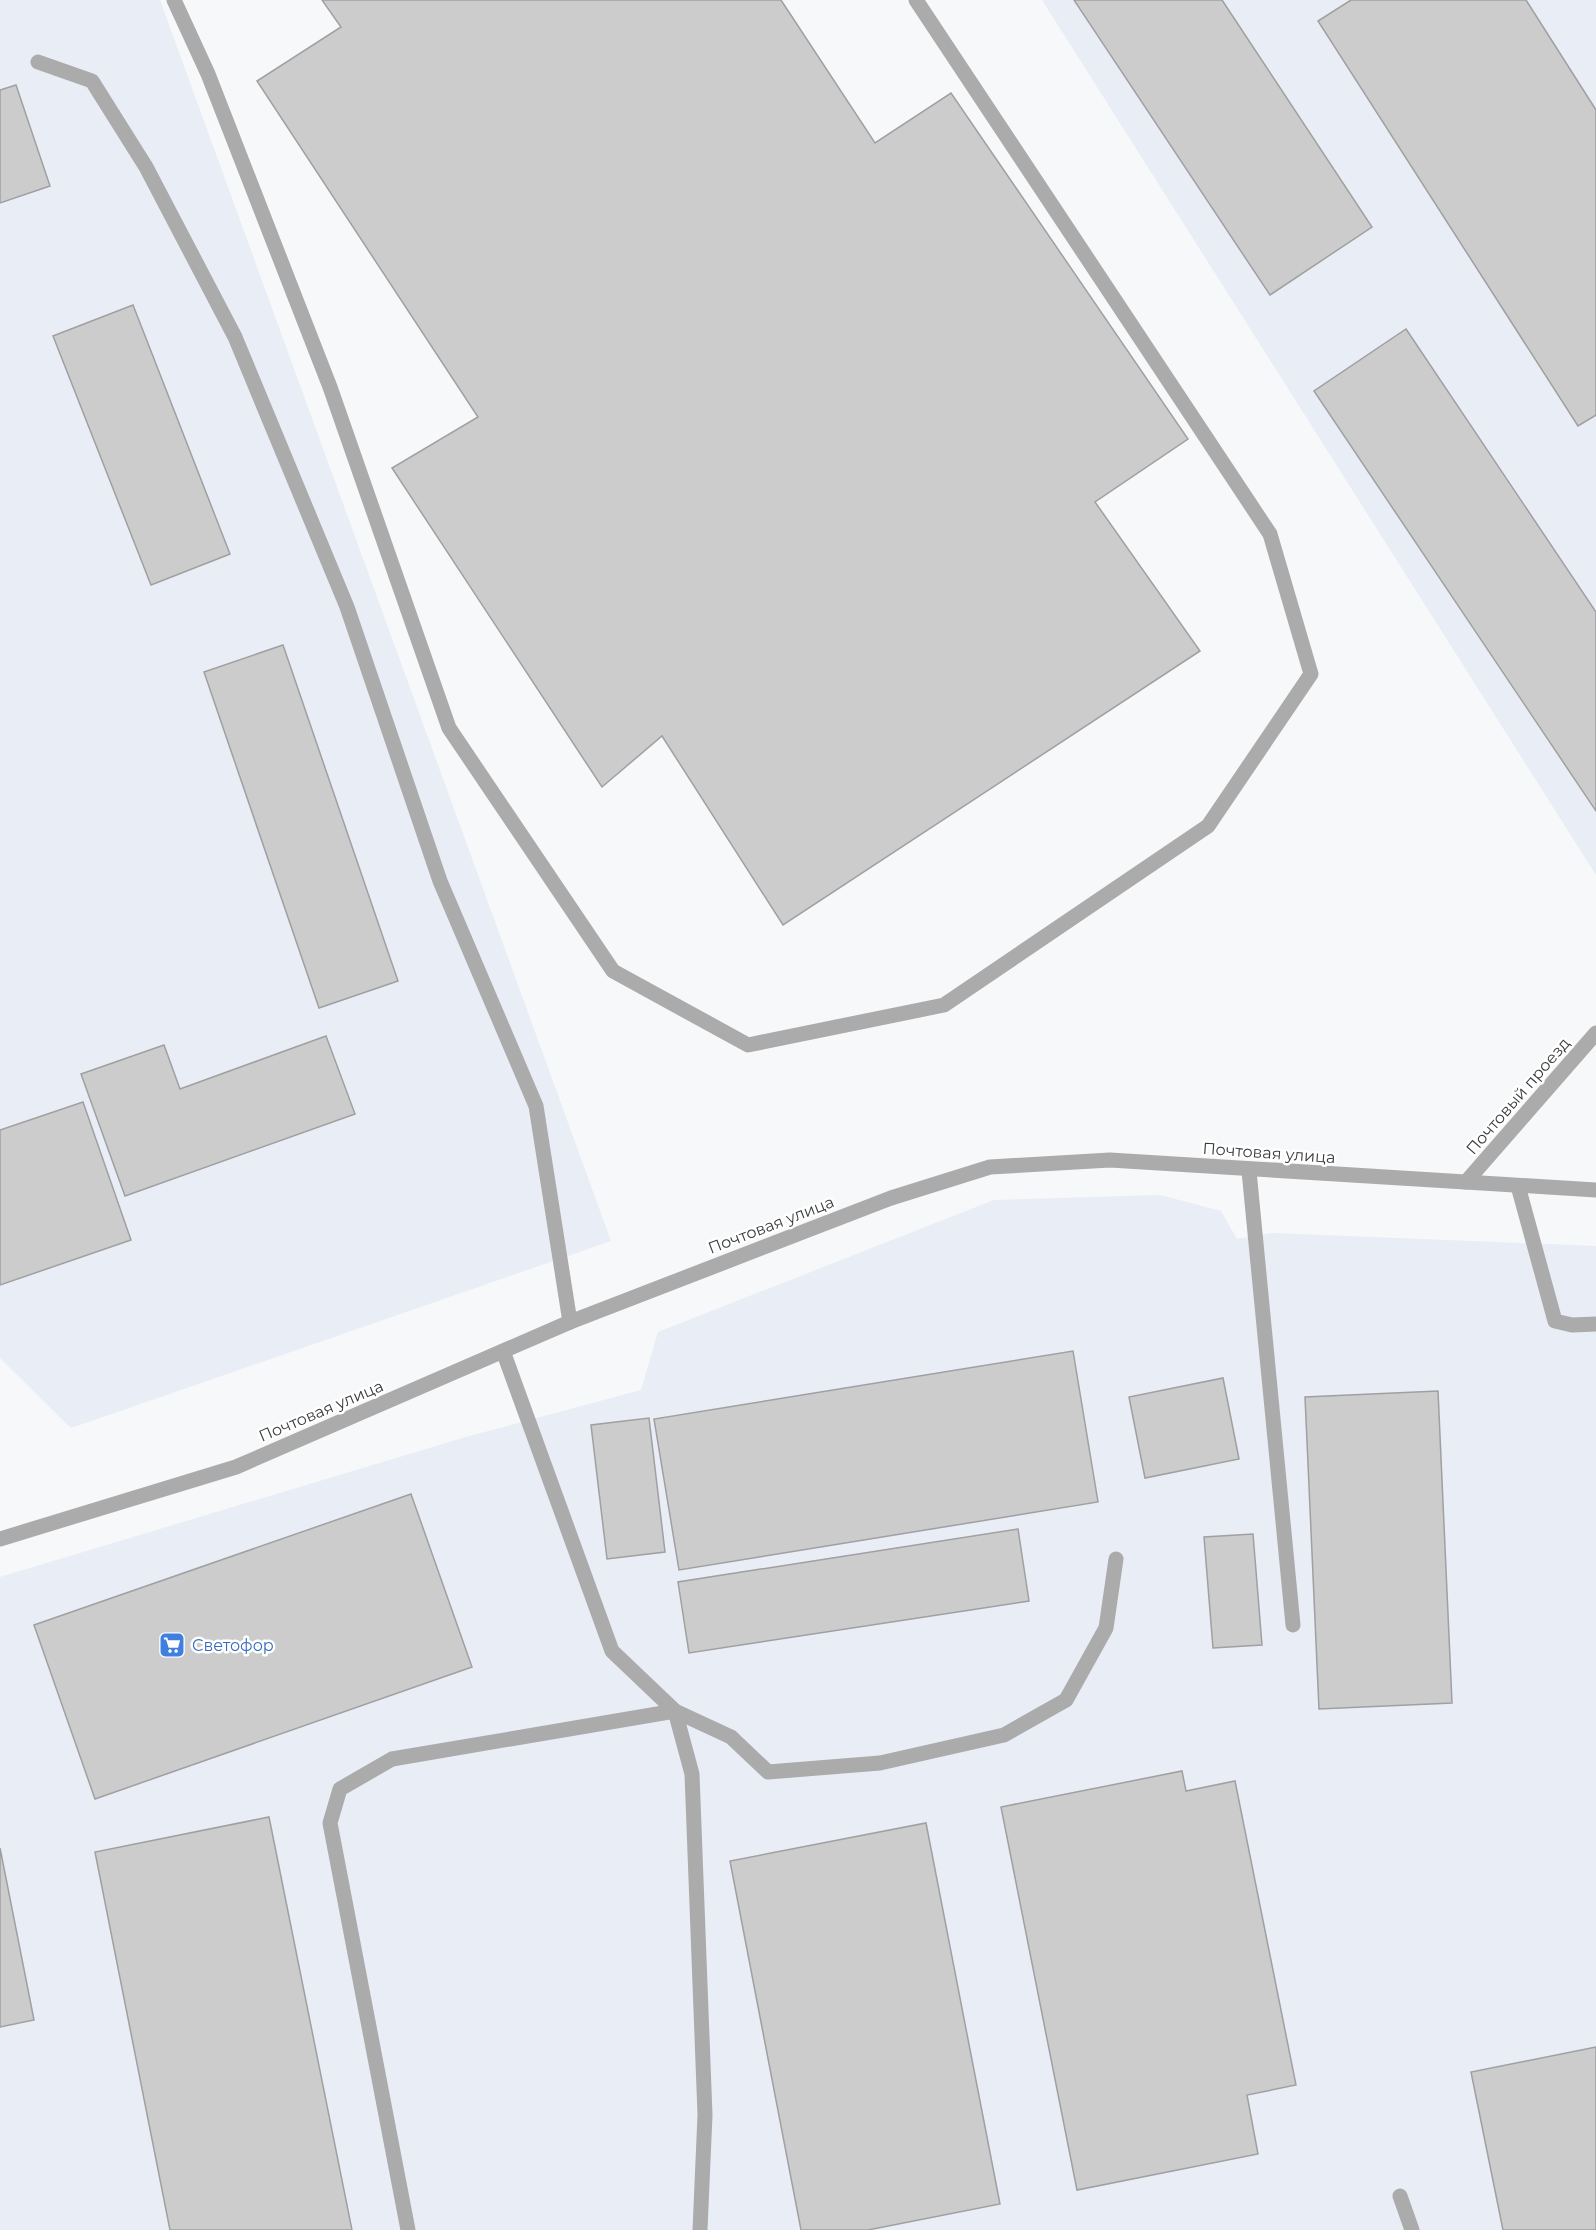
<svg xmlns="http://www.w3.org/2000/svg" width="1596" height="2230" viewBox="0 0 1596 2230" font-family="Montserrat,sans-serif">
<style>
.built{fill:#e8edf6}
.building{fill:#cdcccd;stroke:#a09fa1;stroke-width:1.5}
.lines{fill:none;stroke-linecap:round;stroke-linejoin:round}
.service{stroke:#acabab;stroke-width:15}
.minor{stroke:#acabab;stroke-width:15}
.tertiary{stroke:#acabab;stroke-width:15}
.labels{text-anchor:middle;dominant-baseline:central;stroke-width:5;stroke-linejoin:round;paint-order:stroke}
.street-label{font-size:16px;fill:#3a3b3c;stroke:#fff}
.shop-label{font-size:16px;fill:#366cbe;stroke:#fff;text-anchor:start}
</style>
<rect width="100%" height="100%" fill="#f6f8f9"/>
<g class="built">
<polygon points="0,0 160,0 611,1241 71,1428 0,1358"/>
<polygon points="1042,0 1596,0 1596,875"/>
<polygon points="1160,1195 1221,1211 1237,1239 1272,1233 1596,1246 1596,2230 0,2230 0,1577 466,1437 641,1390 658,1332 994,1200"/>
</g>
<g class="building">
<polygon points="322,0 781,0 875,143 951,93 1188,439 1095,502 1200,651 783,925 662,736 602,787 392,468 478,417 257,81 341,27"/>
<polygon points="1074,0 1222,0 1372,227 1270,295"/>
<polygon points="1351,0 1526,0 1596,110 1596,415 1578,426 1318,21"/>
<polygon points="16,85 50,186 0,203 0,90"/>
<polygon points="133,305 230,554 151,585 53,336"/>
<polygon points="1406,329 1596,612 1596,811 1314,391"/>
<polygon points="283,645 398,981 319,1008 204,672"/>
<polygon points="326,1036 355,1114 125,1196 81,1074 164,1045 180,1089"/>
<polygon points="83,1102 131,1240 0,1285 0,1130"/>
<polygon points="1073,1351 1098,1502 679,1570 654,1419"/>
<polygon points="1223,1378 1239,1459 1145,1478 1129,1397"/>
<polygon points="1438,1391 1452,1703 1319,1709 1305,1397"/>
<polygon points="649,1418 665,1552 607,1559 591,1425"/>
<polygon points="411,1494 472,1667 95,1799 34,1625"/>
<polygon points="1018,1529 1029,1601 689,1653 678,1582"/>
<polygon points="1253,1534 1262,1645 1213,1648 1204,1537"/>
<polygon points="1182,1771 1186,1791 1235,1781 1296,2085 1247,2095 1258,2154 1077,2190 1001,1807"/>
<polygon points="269,1817 352,2230 170,2230 95,1852"/>
<polygon points="926,1823 1000,2204 868,2230 801,2230 730,1861"/>
<polygon points="0,1848 34,2020 0,2027"/>
<polygon points="1596,2047 1596,2230 1503,2230 1471,2072"/>
</g>
<g class="lines">
<g class="service">
<polyline points="174,0 208,74 330,387 449,728 613,971 748,1045 944,1005 1208,826 1311,674 1270,534 916,0"/>
<polyline points="38,62 92,81 146,167 235,337 347,607 440,881 536,1106 570,1322"/>
<polyline points="1249,1171 1293,1625"/>
<polyline points="1518,1186 1555,1321 1572,1325 1596,1324"/>
<polyline points="503,1351 612,1651 675,1711 692,1774 705,2115 700,2230"/>
<polyline points="1400,2196 1412,2230"/>
<polyline points="408,2230 330,1823 340,1789 392,1759 675,1711 731,1737 768,1772 880,1763 1004,1735 1066,1700 1106,1628 1116,1559"/>
</g>
<polyline class="minor" points="1466,1182 1596,1033"/>
<polyline class="tertiary" points="0,1539 236,1467 570,1322 891,1198 990,1167 1110,1160 1596,1190"/>
</g>
<defs>
<g id="supermarket-square" transform="scale(1.35)"><rect x="-9" y="-9" width="18" height="18" rx="4" fill="#3f7fe0" stroke="#fff"/><path d="M-6-5.5h2.5l.6 2H6L4.5 2H-2.5L-4.4-4H-6ZM-1.5 3.2a1.3 1.3 0 1 0 .1 0ZM3 3.2a1.3 1.3 0 1 0 .1 0Z" fill="#fff"/></g>
</defs>
<g fill-rule="evenodd">
<use href="#supermarket-square" x="172" y="1645"/>
</g>
<g class="labels">
<g class="street-label">
<text transform="translate(1518 1096) rotate(-49)">Почтовый проезд</text>
<text transform="translate(1269 1153) rotate(4)">Почтовая улица</text>
<text transform="translate(771 1225) rotate(-21)">Почтовая улица</text>
<text transform="translate(321 1411) rotate(-23)">Почтовая улица</text>
</g>
<g class="shop-label">
<text x="192" y="1645">Светофор</text>
</g>
</g>
</svg>
